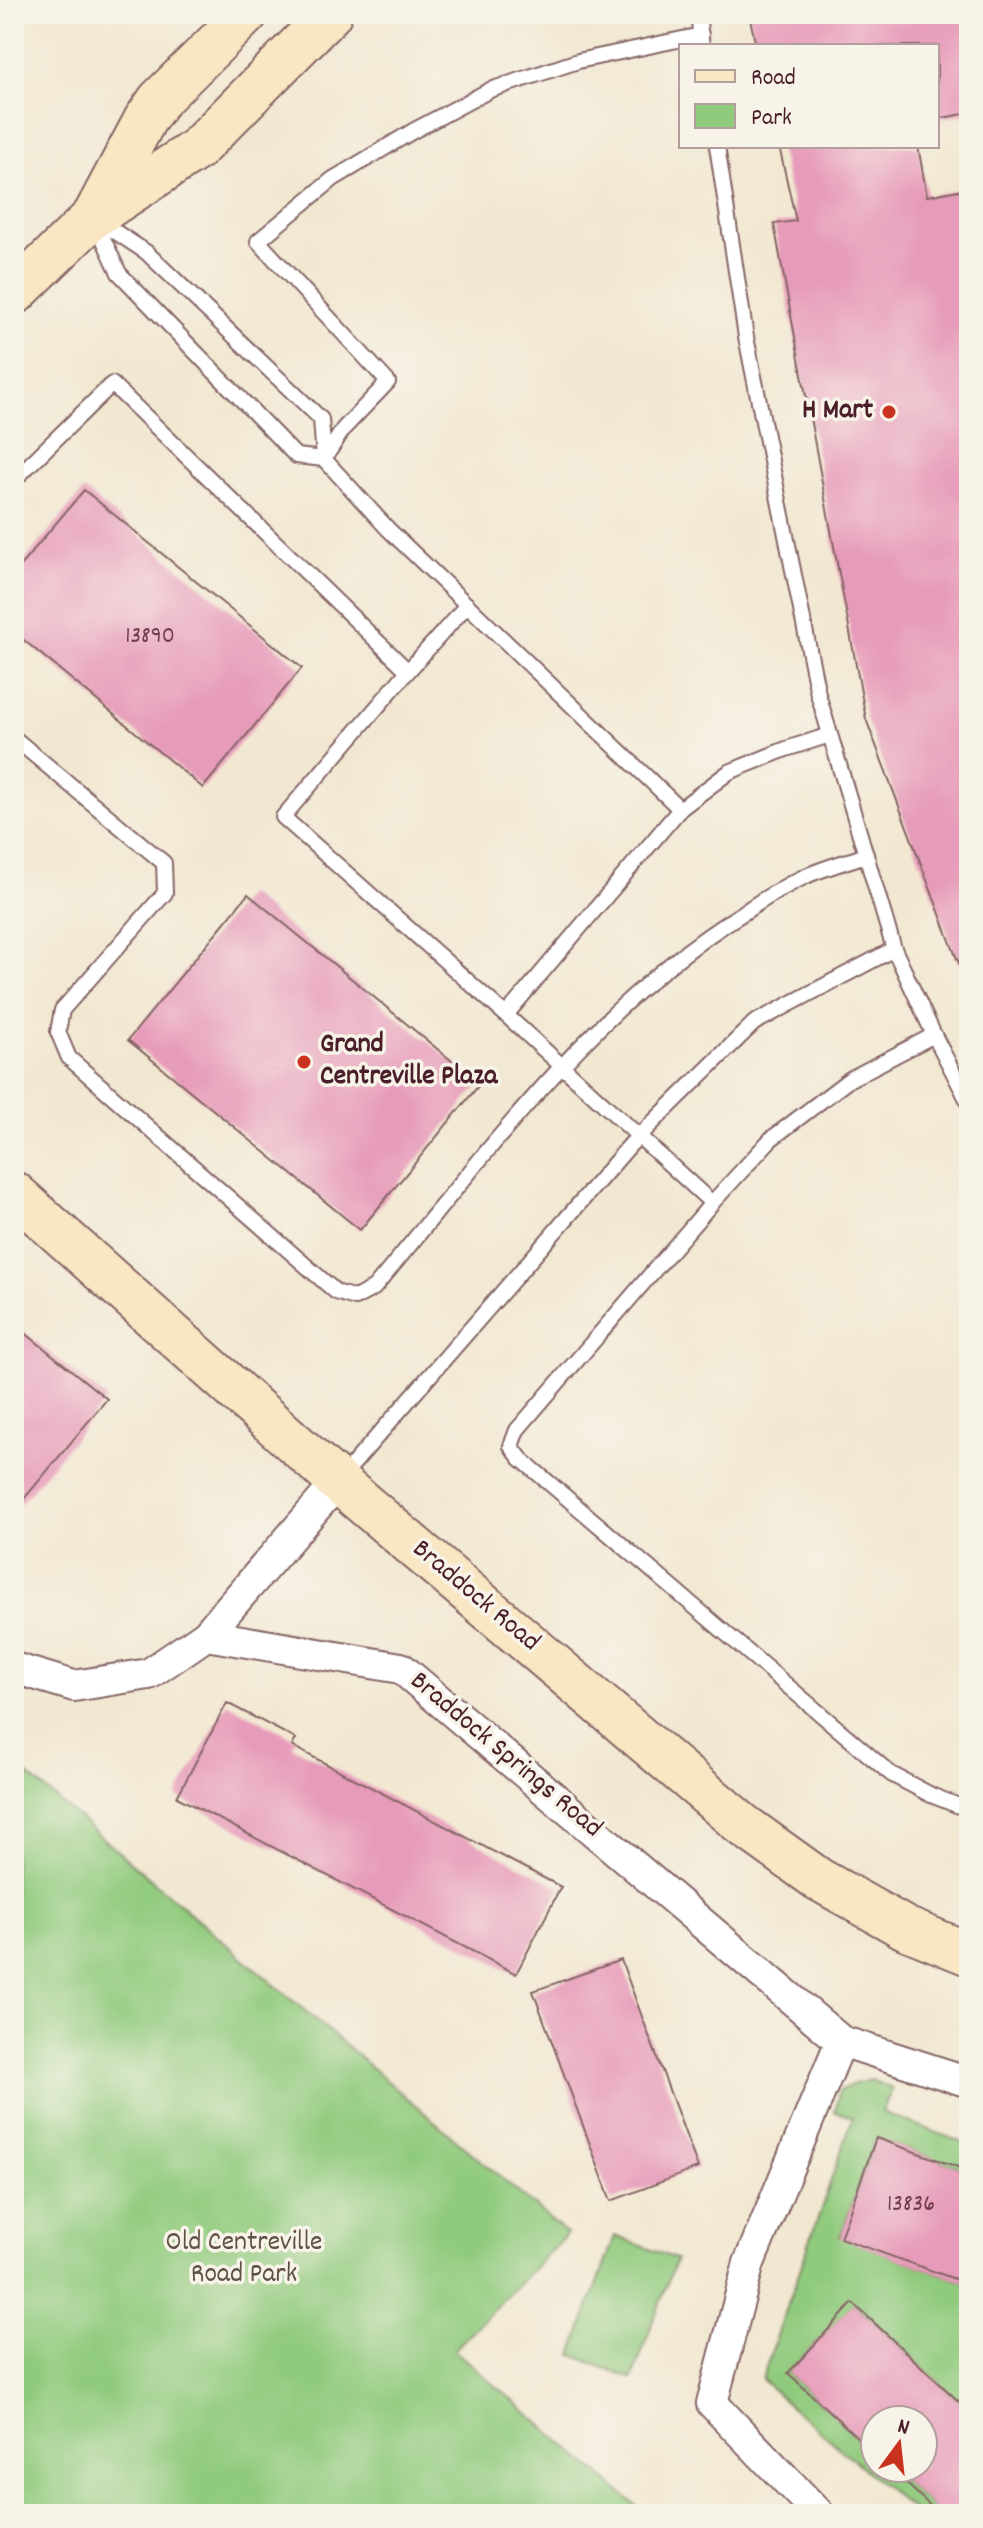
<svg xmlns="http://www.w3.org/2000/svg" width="983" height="2528" viewBox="0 0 983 2528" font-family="Dekko,sans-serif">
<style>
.green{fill:#90ca7d;stroke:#6d7454;stroke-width:2}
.building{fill:#e79bba}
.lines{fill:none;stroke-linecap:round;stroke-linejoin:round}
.lane-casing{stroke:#856565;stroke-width:18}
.street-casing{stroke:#856565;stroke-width:34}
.secondary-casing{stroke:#856565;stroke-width:46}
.lane{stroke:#fff;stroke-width:14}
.street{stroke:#fff;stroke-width:30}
.secondary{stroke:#f9e7c3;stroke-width:42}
.poi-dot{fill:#c8321e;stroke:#f7f3e8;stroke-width:3}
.labels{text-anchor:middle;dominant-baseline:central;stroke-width:7;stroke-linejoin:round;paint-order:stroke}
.number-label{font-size:24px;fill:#713e4f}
.poi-label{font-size:28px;font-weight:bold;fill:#4a1f2b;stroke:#f7f3e8;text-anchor:end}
.street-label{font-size:28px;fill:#4a1f2b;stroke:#f7f3e8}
.park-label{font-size:28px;fill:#5f5244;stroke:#f7f3e8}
</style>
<rect width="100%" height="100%" fill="#f7f3e8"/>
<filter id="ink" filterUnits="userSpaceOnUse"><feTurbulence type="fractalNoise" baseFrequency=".0125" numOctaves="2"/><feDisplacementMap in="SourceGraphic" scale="16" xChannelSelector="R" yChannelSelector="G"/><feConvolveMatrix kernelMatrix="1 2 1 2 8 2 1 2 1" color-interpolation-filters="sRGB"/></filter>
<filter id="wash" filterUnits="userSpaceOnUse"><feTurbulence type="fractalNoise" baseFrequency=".006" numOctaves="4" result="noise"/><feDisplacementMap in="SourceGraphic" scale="32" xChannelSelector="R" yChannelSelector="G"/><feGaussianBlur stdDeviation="1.8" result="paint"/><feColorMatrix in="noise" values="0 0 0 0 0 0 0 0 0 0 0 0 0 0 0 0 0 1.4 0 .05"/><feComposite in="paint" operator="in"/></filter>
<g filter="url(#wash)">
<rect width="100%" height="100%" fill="#f2e8d2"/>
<g class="green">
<polygon points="14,1763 567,2234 454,2350 646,2514 14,2514"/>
<polygon points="871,2080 892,2089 882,2112 969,2145 969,2171 876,2138 840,2237 969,2284 969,2411 854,2303 788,2373 875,2454 875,2468 890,2468 939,2514 917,2514 782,2399 762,2379 853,2117 835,2112 839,2091 854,2084"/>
<polygon points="615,2236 676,2259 632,2379 572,2355"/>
</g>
<g id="blocks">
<g class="building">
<polygon points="749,14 969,14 969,113 937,119 937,46 756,46"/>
<polygon points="779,146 918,146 927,196 969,188 969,984 957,959 866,719 774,224 796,221"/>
<polygon points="84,490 302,668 203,788 14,632 14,573"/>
<polygon points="248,894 480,1084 360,1230 128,1040"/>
<polygon points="19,1328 107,1399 14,1511 14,1334"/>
<polygon points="227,1703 296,1739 292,1746 561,1887 516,1974 177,1797"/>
<polygon points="621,1960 698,2168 611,2201 533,1991"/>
<polygon points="876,2138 969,2171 969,2284 840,2238"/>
<polygon points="853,2303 969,2411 969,2514 964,2514 956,2508 948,2514 939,2514 890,2468 923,2468 923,2420 875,2420 875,2454 788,2373"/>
</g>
</g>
</g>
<g filter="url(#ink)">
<use href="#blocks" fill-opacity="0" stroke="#856565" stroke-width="2"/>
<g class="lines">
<g class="lane-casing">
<g id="lane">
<polyline points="698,14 702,46"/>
<polyline points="717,146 746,337 818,694 894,949 934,1035 969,1103"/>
<polyline points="95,221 119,273 296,456 324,459"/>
<polyline points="99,221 146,252 321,419 324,459 388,529 680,809 729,772 786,749 830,735"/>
<polyline points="324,459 344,428 388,382 258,241 333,179 413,131 490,90 578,61 701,35"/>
<polyline points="14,480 112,384 408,671 283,817 506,1015 680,809"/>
<polyline points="408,671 467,605"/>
<path d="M14,738L164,863L165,893L62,1010L58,1032L69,1058L336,1292L355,1298L374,1288C486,1155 595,1003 746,911C764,899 784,886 804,877C823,868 846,862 866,855"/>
<polyline points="506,1015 712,1203"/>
<polyline points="934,1035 850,1079 771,1139 712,1203 517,1430 511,1446 521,1459 891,1774 931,1795 969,1810"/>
<polyline points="341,1478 631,1144 754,1023 894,949"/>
</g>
</g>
<g class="street-casing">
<g id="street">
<polyline points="338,1482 206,1635 401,1668 841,2041 969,2082"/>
<polyline points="14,1668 74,1686 149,1674 206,1635"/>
<polyline points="819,2514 712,2403 749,2263 841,2041"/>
</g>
</g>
<g class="secondary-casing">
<g id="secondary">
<polyline points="96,212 145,120 159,100 246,14"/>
<polyline points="14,294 93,217 197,149 330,14"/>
<polyline points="14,1193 338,1482 743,1825 818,1879 905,1928 969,1954"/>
</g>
</g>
<use href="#lane" class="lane"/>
<use href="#street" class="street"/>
<use href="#secondary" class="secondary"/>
</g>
</g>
<g class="poi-dot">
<circle cx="889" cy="412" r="8"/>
<circle cx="304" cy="1062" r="8"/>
</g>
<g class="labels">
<g class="number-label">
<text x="150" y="637">13890</text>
<text x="911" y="2205">13836</text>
</g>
<g class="poi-label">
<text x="873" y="412">H Mart</text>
<text x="320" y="1046" text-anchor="start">Grand<tspan x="320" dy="32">Centreville Plaza</tspan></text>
</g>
<g class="street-label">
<text transform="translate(475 1597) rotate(40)">Braddock Road</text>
<text transform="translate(505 1756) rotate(40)">Braddock Springs Road</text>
</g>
<g class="park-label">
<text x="244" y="2244">Old Centreville<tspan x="244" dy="32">Road Park</tspan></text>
</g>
</g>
<rect width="983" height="2528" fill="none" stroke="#f7f3e8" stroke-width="48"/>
<rect x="679" y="44" width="260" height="104" fill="#f7f3e8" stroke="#b29e9c" stroke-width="2"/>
<rect x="695" y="70" width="40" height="12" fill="#f9e7c3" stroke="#b29e9c" stroke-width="2"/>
<text x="751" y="84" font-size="24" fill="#4a1f2b">Road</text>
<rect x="695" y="104" width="40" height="24" fill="#90ca7d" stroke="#b29e9c" stroke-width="2"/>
<text x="751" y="124" font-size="24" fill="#4a1f2b">Park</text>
<g transform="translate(899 2444) rotate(15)"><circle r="38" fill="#f7f3e8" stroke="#b29e9c" stroke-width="2"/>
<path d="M0-6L14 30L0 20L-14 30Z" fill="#c8321e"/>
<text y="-12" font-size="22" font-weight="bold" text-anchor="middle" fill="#4a1f2b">N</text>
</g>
</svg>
